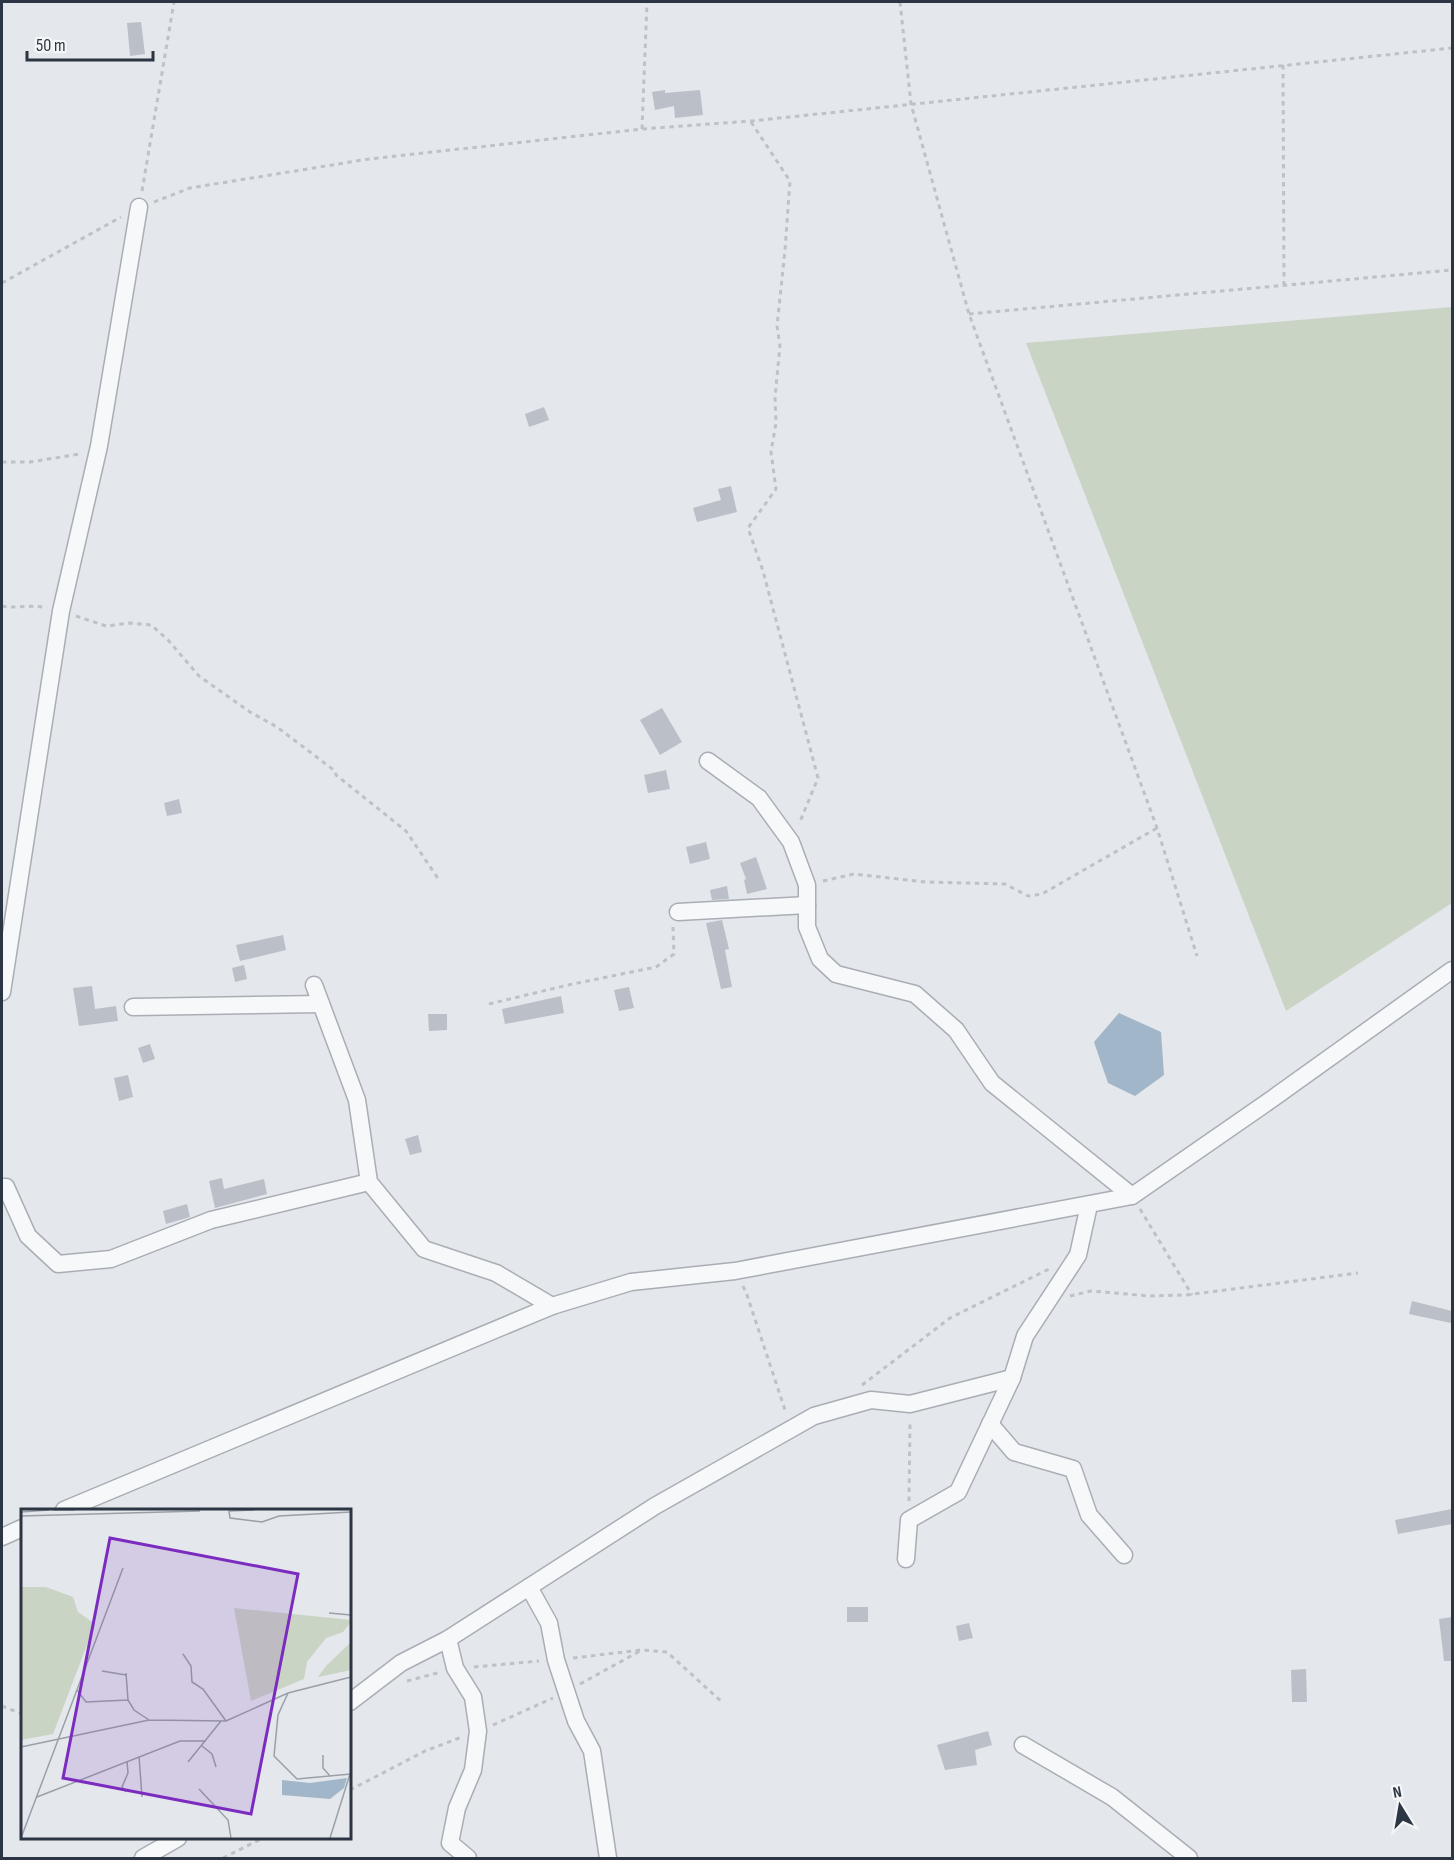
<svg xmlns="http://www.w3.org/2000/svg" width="1454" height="1860" viewBox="0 0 1454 1860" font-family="'Sofia Sans Condensed',sans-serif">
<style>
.green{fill:#cad4c5}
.water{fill:#a1b6c9}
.building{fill:#bbc0c8}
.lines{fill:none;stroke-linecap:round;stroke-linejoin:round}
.minor-casing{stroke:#a9aeb5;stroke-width:19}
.path{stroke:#bec1c6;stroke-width:3;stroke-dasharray:4.5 4.5;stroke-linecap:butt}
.minor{stroke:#f7f8f9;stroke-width:16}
.inset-road{fill:none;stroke:#9aa0a8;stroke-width:1.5}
.view{fill:#7b2cbf;fill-opacity:0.15;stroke:#7b2cbf;stroke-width:3}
.inset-edge{fill:none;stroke:#2c3543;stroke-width:3}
</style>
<rect width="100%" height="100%" fill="#e4e7eb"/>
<polygon class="green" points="1452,307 1452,903 1286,1011 1026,343"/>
<polygon class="water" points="1119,1013 1161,1032 1164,1075 1135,1096 1108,1083 1094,1042"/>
<g class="building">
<polygon points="141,22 145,54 130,56 127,23"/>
<polygon points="665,90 665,93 700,90 703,115 675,118 674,106 655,110 652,92"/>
<polygon points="544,407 549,420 529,427 525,414"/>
<polygon points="731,486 737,512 697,522 693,508 721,500 718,489"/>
<polygon points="662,708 682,742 660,755 640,720"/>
<polygon points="666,770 670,789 648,793 644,775"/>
<polygon points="179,799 182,813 167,816 164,803"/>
<polygon points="706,842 710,859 690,864 686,847"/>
<polygon points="756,857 767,889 747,894 744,880 746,879 740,863"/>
<polygon points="727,886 729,899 712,900 710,890"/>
<polygon points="722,920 729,949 725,950 732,987 721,989 706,923"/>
<polygon points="283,935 286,950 240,961 236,945"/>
<polygon points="244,965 247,979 235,982 232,968"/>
<polygon points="92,986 95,1009 116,1006 118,1021 79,1026 73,988"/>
<polygon points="629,987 634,1008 619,1011 614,990"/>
<polygon points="561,996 564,1013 505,1024 502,1009"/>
<polygon points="428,1014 447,1014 447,1030 429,1031"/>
<polygon points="150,1044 155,1059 143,1063 138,1048"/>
<polygon points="128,1075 133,1097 119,1101 114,1078"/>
<polygon points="418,1135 422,1152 410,1155 405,1139"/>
<polygon points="222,1178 224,1189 264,1179 267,1194 215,1208 209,1181"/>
<polygon points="187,1204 190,1217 166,1224 163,1211"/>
<polygon points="1412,1301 1452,1311 1451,1323 1409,1314"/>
<polygon points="1452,1509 1452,1524 1398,1534 1395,1520"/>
<rect x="847" y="1607" width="21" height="15"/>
<polygon points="1452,1617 1452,1661 1444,1661 1439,1619"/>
<polygon points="969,1623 973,1638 959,1641 956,1626"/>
<polygon points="1306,1669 1307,1702 1292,1702 1291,1670"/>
<polygon points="988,1731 992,1745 975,1750 977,1765 945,1770 937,1745"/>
</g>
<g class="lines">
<g class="minor-casing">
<g id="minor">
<polyline points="708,761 759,798 791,842 807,885 807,927 820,959 836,974 915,994 956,1030 992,1083 1132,1196"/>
<polyline points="678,912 807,905"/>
<polyline points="314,985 357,1100 369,1182 424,1249 496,1273 552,1306"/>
<polyline points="2,992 61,611 99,446 139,207"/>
<polyline points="133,1007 321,1004"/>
<polyline points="2,1187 6,1187 28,1236 58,1264 111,1259 211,1220 369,1182"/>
<polyline points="990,1424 1014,1452 1073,1469 1089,1515 1124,1555"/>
<polyline points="64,1510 552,1306 631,1282 735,1271 1132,1196 1272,1099 1452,970"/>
<polyline points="2,1537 22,1528"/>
<polyline points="906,1559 909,1520 958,1492 1012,1378 1025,1336 1078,1255 1089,1205"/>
<polyline points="529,1587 549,1623 556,1660 576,1721 592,1751 608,1858"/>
<polyline points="448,1639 455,1668 473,1697 478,1731 473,1770 457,1808 450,1843 468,1858"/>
<polyline points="350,1702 401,1663 448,1639 655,1506 814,1416 871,1400 910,1404 1012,1378"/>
<polyline points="1023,1745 1112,1797 1189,1858"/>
<polyline points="143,1858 178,1838"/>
</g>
</g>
<g class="path">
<polyline points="900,2 911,104 969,314 1157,828 1197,956"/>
<polyline points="1283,65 1284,285"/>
<polyline points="751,122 790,181 785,250 777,326 780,346 775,397 776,423 771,452 776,489 748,528 763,571 818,778 799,824"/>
<polyline points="642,129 647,2"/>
<polyline points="142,191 174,2"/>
<polyline points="154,202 190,188 369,159 642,129 751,121 1452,48"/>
<polyline points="2,283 121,217"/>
<polyline points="969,314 1452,270"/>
<polyline points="2,462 30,462 80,454"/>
<path d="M2,606C17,609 30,604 47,608"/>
<polyline points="76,616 106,626 130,623 151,625 168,640 199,676 250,712 277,727 335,771 336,775 406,831 439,880"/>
<polyline points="823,881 854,874 926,882 1005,884 1028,896 1042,894 1157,828"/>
<polyline points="489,1004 568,985 656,967 674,954 673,927"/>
<polyline points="1140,1209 1192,1295"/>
<polyline points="743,1286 747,1295 786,1413"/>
<polyline points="1070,1296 1091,1291 1150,1296 1186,1295 1358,1273"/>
<polyline points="862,1385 950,1318 1049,1269"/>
<polyline points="909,1501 910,1421"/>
<polyline points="573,1658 641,1650 667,1652 723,1703"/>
<polyline points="474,1667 539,1661"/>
<polyline points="407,1681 441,1672"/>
<polyline points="580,1684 640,1651"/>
<polyline points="2,1706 22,1714"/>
<polyline points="493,1725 553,1698"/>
<polyline points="350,1790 425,1751 462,1737"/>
<polyline points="223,1858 263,1838"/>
</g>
<use href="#minor" class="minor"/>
</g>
<g transform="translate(21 1509)">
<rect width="330" height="330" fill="#e4e7eb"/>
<path d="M0,78H25L52,88L57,103L74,115L32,225L0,231ZM213,99L330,111V113L322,123L305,129L286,153L283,170L230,192ZM330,133V161L297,168L305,157Z" fill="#cad4c5"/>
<path d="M326,269L323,279L309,290L261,286V271L289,274Z" fill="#a1b6c9"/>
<path class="inset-road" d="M32,1H54M233,1L208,2L209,9L241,13L258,7L330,3M0,3L28,1M0,7L179,2M308,104L330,106M162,145L170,157L171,173L182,180L205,212M81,162L105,166M105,164L107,191L113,201L128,211M56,181L65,193L107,191M267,184L257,206L253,247L276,270L330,265M181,237L191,245L195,258M0,238L128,211L205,212L267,184L330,168M302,246V259L309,267M118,247L121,288M167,253L200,212M178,280L207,311L210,329M105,283L101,278L107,264L106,252M16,288L159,232H185M0,329L102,59M309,329L329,265"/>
<path class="view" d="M89,29L277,65L230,305L42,269Z"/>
<rect width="330" height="330" class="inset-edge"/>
</g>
<rect width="1454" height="1860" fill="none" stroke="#2c3543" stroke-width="6"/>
<g transform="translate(1400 1806) rotate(349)" stroke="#f4f6f8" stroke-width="4.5" paint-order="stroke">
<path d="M0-4.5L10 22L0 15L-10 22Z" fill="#2c3543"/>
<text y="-9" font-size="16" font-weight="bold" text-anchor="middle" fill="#2c3543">N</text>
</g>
<path d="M27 51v9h126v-9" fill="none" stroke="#2c3543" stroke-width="3"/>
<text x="36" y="51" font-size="18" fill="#2c3543" stroke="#f4f6f8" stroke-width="4.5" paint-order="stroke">50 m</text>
</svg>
